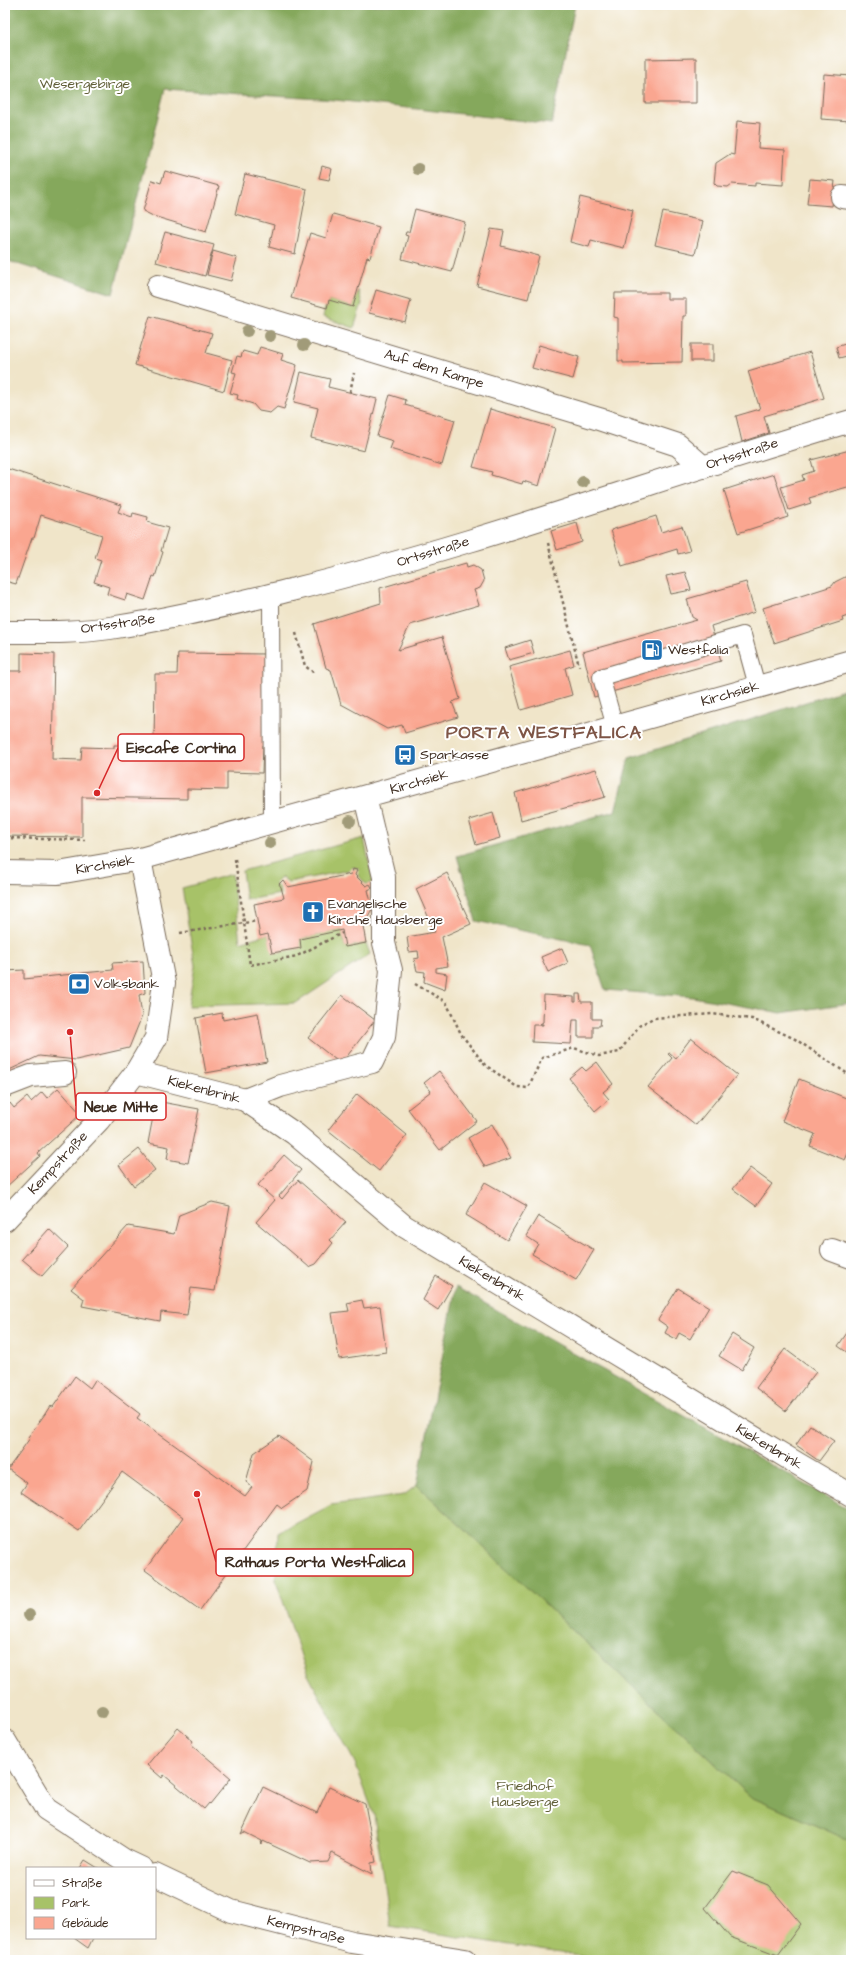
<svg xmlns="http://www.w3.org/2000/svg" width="856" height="1965" viewBox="0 0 856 1965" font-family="'Architects Daughter',sans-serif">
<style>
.green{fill:#a7c268;stroke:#717643}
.forest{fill:#85a85c;stroke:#60693d}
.building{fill:#faa690}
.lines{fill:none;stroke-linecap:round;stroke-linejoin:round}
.service-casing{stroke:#7a6b5a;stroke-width:18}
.minor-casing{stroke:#7a6b5a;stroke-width:24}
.secondary-casing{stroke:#7a6b5a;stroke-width:24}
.path{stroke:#7a6b5a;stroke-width:2.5;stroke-dasharray:3 3;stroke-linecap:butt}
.service{stroke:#fff;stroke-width:16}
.minor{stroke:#fff;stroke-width:22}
.secondary{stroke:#fff;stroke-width:22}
.tree{fill:#a19b79}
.labels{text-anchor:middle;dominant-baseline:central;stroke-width:4;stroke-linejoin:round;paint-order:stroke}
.park-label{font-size:14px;fill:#615f38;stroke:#fff}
.street-label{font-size:14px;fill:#3b2a1e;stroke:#fff}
.poi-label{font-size:14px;fill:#3b2a1e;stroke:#fff;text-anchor:start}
.district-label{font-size:18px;font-weight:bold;letter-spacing:1px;fill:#7e5546;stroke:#fff}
.leader{fill:none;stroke:#d62828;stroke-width:1.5}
.callout-dot{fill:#d62828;stroke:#fff;stroke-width:1.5}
.callout{fill:#fff;stroke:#d62828;stroke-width:1.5}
.callout-label{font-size:15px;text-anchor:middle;font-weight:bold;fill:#3b2a1e}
</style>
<rect width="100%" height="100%" fill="#fff"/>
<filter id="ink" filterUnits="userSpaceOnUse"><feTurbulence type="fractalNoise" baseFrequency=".025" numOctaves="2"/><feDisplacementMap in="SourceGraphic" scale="8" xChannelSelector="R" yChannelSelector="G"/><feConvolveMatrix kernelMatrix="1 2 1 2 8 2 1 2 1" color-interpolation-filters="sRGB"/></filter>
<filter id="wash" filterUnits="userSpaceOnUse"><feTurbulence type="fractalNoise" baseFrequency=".012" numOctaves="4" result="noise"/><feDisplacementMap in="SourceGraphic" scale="16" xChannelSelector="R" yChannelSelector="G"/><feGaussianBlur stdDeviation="0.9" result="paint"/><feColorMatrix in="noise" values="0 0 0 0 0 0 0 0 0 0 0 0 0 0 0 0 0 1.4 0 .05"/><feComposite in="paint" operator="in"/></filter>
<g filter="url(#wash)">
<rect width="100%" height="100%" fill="#f0e5c9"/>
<g class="green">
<polygon points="358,290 362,303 354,328 323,317 325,307 327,308 329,300 353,307"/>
<polygon points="364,838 373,882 366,884 358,875 359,869 352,867 350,870 288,882 282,877 275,884 279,888 280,894 246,900 242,871"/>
<polygon points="232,874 240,942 268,934 273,953 301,948 300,939 342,930 345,947 366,943 370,954 296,1003 188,1006 195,966 182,888"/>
<polygon points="417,1485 751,1797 851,1841 851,1911 849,1911 851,1914 851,1960 604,1960 390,1926 374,1815 355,1763 306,1671 276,1580 278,1533 331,1505 404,1495"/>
</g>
<g class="forest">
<polygon points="5,5 575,5 552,124 335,100 165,89 113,294 5,260"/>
<polygon points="847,689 851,693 851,1003 781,1013 693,997 605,990 590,945 476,921 457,856 615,811 629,758"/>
<polygon points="456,1287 851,1510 851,1841 751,1797 417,1485"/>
</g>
<g id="blocks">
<g class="building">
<polygon points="696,58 696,103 645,103 645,59"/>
<polygon points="824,74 851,76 851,121 821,119"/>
<polygon points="737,121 760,123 758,148 785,150 783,185 755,183 755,186 732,184 728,187 717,186 714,183 716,163 730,154 734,155"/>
<polygon points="322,166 332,169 329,180 319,178"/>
<polygon points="165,171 219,186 206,232 153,216 143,211 152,180 161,183"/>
<polygon points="245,174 307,189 295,254 269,247 274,225 235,214"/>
<polygon points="810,179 835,181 832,206 807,204"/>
<polygon points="580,197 633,210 624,248 591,240 589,247 570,242"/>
<polygon points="415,209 465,222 452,272 402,259 408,236 405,235 406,232 409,232"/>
<polygon points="663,212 703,221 695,254 655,245"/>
<polygon points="333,214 379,227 370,258 367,257 353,307 329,300 327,308 291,298 310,233 326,238"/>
<polygon points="491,229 504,231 501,246 539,256 528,299 477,286"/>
<polygon points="165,232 214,245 205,276 156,262"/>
<polygon points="213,251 237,258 231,281 207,275"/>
<polygon points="376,290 411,300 405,322 369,313"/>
<polygon points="615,293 667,293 667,299 686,299 686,316 683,316 682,362 623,363 623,361 618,361 618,318 614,317"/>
<polygon points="150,316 212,333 206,353 232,360 224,391 135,365"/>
<polygon points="848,343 849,348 851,347 851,355 839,358 836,347"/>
<rect x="691" y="344" width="22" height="17"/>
<polygon points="539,345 579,357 573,379 532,368"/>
<polygon points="260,347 283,354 281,360 297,365 284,409 277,407 270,413 259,411 253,404 237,399 238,395 230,393 236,373 232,372 237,356 241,357 243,351 257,355"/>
<polygon points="810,352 824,398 764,416 769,433 742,442 736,416 760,409 748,371"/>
<polygon points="301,372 330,379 328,387 377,399 364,451 311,438 318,408 294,402"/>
<polygon points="390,395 406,400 405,405 455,420 442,465 390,449 393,441 377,436"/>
<polygon points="490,409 555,428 539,486 523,481 522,484 491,475 492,472 473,467"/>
<polygon points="850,450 851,486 809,498 811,503 789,510 781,487 804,480 802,475 814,471 811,460"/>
<polygon points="5,468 121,505 118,512 132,517 133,513 148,517 147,522 168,528 161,551 163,552 155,577 153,576 145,600 127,594 125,600 107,594 109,587 94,582 101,560 95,558 102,535 41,515 34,538 32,538 16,584 5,581"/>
<polygon points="774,474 788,517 738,533 724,490"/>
<polygon points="656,516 661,532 682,526 690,551 678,554 677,549 622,566 611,530"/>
<polygon points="577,523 582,542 557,550 551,531"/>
<polygon points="466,563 467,567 473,565 481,570 484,581 480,588 474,590 479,605 410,625 398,650 442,637 460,699 452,702 458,717 405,733 402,725 387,729 341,704 331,670 326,668 314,624 381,603 380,588"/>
<polygon points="685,572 691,590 671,594 666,576"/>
<polygon points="851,574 851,615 842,618 843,621 774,643 763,608 832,586 835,582"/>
<polygon points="746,582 755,612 711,626 721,661 594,697 583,652 697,620 692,617 687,599"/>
<polygon points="530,640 534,653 509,660 505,648"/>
<polygon points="570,650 574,665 565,668 572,695 521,710 509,667"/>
<polygon points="21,653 54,654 52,759 81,760 82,747 114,748 114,745 154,745 155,674 177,674 178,653 267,654 266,745 263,745 262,773 227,772 227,790 187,789 187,799 82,797 82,837 5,836 5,671 21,671"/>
<polygon points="596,769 605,797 521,820 515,793"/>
<polygon points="493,813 500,838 476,845 469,820"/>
<polygon points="353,869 357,870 355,875 366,886 370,884 372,888 368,890 372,906 377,906 376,910 372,909 363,926 366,943 345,947 342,930 300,939 301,948 272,953 268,934 260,936 254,904 284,898 281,887 279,884 283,880 288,887 351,874"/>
<polygon points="447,873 471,924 442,937 448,966 436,968 436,972 447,974 445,990 424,982 425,972 417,971 414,959 419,958 418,951 409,952 407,937 435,932 416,889"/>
<polygon points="562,948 568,963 548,972 541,957"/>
<polygon points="143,961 145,993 139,995 142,1016 129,1048 76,1060 39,1056 5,1072 5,971 24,970 24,979 113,970 112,963"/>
<polygon points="576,994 580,994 581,1002 592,1002 592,1019 601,1019 600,1026 593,1026 593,1037 578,1037 578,1020 573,1020 571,1044 532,1042 533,1025 543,1025 543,1024 540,1024 543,1022 544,995 574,997 574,1002 576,1002"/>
<polygon points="342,995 375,1020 341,1064 308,1038"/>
<polygon points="222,1013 223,1020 258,1013 267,1062 206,1073 196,1018"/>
<polygon points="691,1038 737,1075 696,1125 648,1087 672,1058 668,1054 670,1053 676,1058"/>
<polygon points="597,1062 613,1084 603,1092 609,1099 595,1111 569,1078 582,1067 586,1071"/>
<polygon points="439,1071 477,1121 440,1150 408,1109 431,1091 424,1083"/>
<polygon points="799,1079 851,1100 851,1147 845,1160 810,1146 815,1134 782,1121"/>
<polygon points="58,1088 81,1114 38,1153 40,1156 5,1188 5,1108 10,1103 14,1108 27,1097 31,1102 42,1092 47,1098"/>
<polygon points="357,1094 407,1135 379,1171 328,1130"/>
<polygon points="156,1101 199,1109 188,1163 167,1159 169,1147 148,1143"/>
<polygon points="492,1124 511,1158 485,1167 468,1138"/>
<polygon points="139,1149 155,1170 134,1186 119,1165"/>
<polygon points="284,1155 301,1170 279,1196 282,1199 298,1180 346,1222 330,1240 333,1243 316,1264 309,1267 256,1222 275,1200 258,1185"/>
<polygon points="750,1168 772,1184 756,1206 733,1189"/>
<polygon points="485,1182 527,1206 507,1240 466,1215"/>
<polygon points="212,1202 230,1206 215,1291 191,1288 187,1315 161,1312 160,1321 82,1306 84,1299 71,1289 128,1226 174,1234 179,1215"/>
<polygon points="538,1216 594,1250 576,1280 532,1254 538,1244 526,1236"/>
<polygon points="49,1229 68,1247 42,1276 22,1259"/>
<polygon points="436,1276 452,1286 438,1310 423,1300"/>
<polygon points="678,1288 709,1307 690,1339 679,1333 676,1339 665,1333 668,1327 658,1320"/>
<polygon points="362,1300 364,1308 380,1306 386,1352 339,1359 332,1313 349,1311 347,1303"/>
<polygon points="851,1327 851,1355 838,1346"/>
<polygon points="732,1334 754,1348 742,1370 719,1356"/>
<polygon points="785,1349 816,1372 786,1411 756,1388"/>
<polygon points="75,1376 90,1388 95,1380 140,1414 137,1418 245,1496 252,1487 246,1482 254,1453 279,1436 314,1462 307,1491 282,1508 277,1504 200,1610 145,1570 183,1517 122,1472 79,1531 21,1492 27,1483 8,1469 30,1438 28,1437 45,1414 50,1406 53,1407"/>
<polygon points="810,1425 834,1441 819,1461 796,1445"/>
<polygon points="178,1728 193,1741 191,1744 231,1778 210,1804 209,1803 204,1809 164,1775 162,1778 147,1765"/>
<polygon points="263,1787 317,1813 329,1787 365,1804 376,1862 371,1863 372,1874 332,1853 328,1862 310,1863 263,1841 262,1844 261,1843 262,1841 244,1832 241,1834"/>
<polygon points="85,1860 98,1868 80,1868"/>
<polygon points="733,1871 768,1885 801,1924 778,1955 730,1937 705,1908"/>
<polygon points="74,1938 93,1938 88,1948"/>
</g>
</g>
</g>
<g filter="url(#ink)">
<use href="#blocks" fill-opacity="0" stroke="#7a6b5a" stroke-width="1"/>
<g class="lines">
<g class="service-casing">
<g id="service">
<polyline points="271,595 272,823"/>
<polyline points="615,727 601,677 743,635 757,686"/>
</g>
</g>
<g class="minor-casing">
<g id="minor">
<polyline points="842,197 851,198"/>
<polyline points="158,286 599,419 678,445 703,467"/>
<path d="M5,632C40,632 76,633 110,628C171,619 231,604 291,590C481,544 664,476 851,421"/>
<polyline points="136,1072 245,1100 295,1134 404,1226 798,1464 851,1495"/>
<polyline points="5,1086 31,1076 65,1073"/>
<polyline points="245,1100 280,1086 372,1062 384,1037 391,970 384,943 384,877 365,797"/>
<polyline points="5,1220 99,1120 136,1072 156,1038 164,983 140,859"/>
<polyline points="832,1250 851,1257"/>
<polyline points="5,1741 46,1809 124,1860 141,1868"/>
<polyline points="155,1875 231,1911 352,1942 465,1960"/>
</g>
</g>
<g class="secondary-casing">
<polyline id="secondary" points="5,872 58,873 140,859 851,661"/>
</g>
<g class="path">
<polyline points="350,392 354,373"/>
<polyline points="548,543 579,666"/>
<polyline points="296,633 305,666 313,672"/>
<polyline points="5,838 85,840"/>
<polyline points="235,859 250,965 297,956 342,933"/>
<polyline points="180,933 257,921"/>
<polyline points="415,984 446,1002 461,1034 485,1065 517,1087 528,1088 542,1058 574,1048 599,1056 619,1052 639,1026 653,1018 712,1014 752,1019 795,1039 851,1076"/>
</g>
<use href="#service" class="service"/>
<use href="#minor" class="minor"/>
<use href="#secondary" class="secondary"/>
</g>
<g class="tree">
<circle cx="418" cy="169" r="6"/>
<circle cx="247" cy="331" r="6"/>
<circle cx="270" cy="336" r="6"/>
<circle cx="304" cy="345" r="6"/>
<circle cx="583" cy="482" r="6"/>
<circle cx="350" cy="821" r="6"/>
<circle cx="270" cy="843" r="6"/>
<circle cx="29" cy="1615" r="6"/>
<circle cx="102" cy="1712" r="6"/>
</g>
</g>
<defs>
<g id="fuel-square" transform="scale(1.15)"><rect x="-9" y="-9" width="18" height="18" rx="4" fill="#1f6fb2" stroke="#fff"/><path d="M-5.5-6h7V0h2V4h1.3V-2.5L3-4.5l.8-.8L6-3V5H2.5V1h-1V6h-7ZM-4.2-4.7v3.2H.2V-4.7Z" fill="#fff"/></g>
<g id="bus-square" transform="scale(1.15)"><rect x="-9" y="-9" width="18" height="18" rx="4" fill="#1f6fb2" stroke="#fff"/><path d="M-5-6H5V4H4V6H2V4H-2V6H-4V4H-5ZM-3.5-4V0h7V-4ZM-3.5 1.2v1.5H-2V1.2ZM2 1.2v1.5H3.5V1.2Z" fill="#fff"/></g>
<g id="church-square" transform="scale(1.15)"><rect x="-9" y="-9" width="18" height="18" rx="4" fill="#1f6fb2" stroke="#fff"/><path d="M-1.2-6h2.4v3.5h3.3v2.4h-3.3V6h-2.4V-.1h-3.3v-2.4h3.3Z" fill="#fff"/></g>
<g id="bank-square" transform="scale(1.15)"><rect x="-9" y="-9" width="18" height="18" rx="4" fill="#1f6fb2" stroke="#fff"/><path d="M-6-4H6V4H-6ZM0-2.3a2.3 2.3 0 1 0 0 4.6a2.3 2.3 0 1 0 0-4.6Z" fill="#fff"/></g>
</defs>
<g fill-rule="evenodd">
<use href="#fuel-square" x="652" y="650"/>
<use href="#bus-square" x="405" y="755"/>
<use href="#church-square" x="313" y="912"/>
<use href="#bank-square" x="79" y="984"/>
</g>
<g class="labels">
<g class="park-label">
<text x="85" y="84">Wesergebirge</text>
<text x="525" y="1786">Friedhof<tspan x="525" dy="16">Hausberge</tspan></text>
</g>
<g class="street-label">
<text transform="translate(434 369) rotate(17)">Auf dem Kampe</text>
<text transform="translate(742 454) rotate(-18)">Ortsstraße</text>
<text transform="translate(433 552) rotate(-17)">Ortsstraße</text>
<text transform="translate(118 624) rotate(-8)">Ortsstraße</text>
<text transform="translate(730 694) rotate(-16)">Kirchsiek</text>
<text transform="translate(419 782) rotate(-16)">Kirchsiek</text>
<text transform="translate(105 865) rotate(-10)">Kirchsiek</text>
<text transform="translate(204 1090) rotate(15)">Kiekenbrink</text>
<text transform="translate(58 1163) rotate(-47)">Kempstraße</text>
<text transform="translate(492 1279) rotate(31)">Kiekenbrink</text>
<text transform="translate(769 1447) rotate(31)">Kiekenbrink</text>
<text transform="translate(306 1930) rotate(14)">Kempstraße</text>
</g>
<g class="poi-label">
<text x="668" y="650">Westfalia</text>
<text x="420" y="755">Sparkasse</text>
<text x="328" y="904">Evangelische<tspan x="328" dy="16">Kirche Hausberge</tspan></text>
<text x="94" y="984">Volksbank</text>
</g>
<g class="district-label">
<text x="544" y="732">PORTA WESTFALICA</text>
</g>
</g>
<path class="leader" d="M97 793L118 748M70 1032L76 1106M197 1494L216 1562"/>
<g class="callout-dot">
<circle cx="97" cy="793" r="4"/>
<circle cx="70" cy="1032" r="4"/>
<circle cx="197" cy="1494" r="4"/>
</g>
<g class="callout">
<rect x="118" y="734" width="126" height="27" rx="4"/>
<rect x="76" y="1093" width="90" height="27" rx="4"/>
<rect x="216" y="1549" width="197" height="27" rx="4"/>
</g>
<g class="callout-label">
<text x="181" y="753">Eiscafe Cortina</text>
<text x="121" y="1112">Neue Mitte</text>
<text x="315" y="1567">Rathaus Porta Westfalica</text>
</g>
<rect width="856" height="1965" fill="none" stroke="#fff" stroke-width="20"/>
<rect x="26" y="1867" width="130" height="72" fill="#ffffff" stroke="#b1aaa5"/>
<rect x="34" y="1880" width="20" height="6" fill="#ffffff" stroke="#b1aaa5"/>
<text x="62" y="1887" font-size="12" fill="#3b2a1e">Straße</text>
<rect x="34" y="1897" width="20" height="12" fill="#a7c268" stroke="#b1aaa5"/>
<text x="62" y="1907" font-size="12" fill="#3b2a1e">Park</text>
<rect x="34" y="1917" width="20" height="12" fill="#faa690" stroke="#b1aaa5"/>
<text x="62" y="1927" font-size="12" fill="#3b2a1e">Gebäude</text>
</svg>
